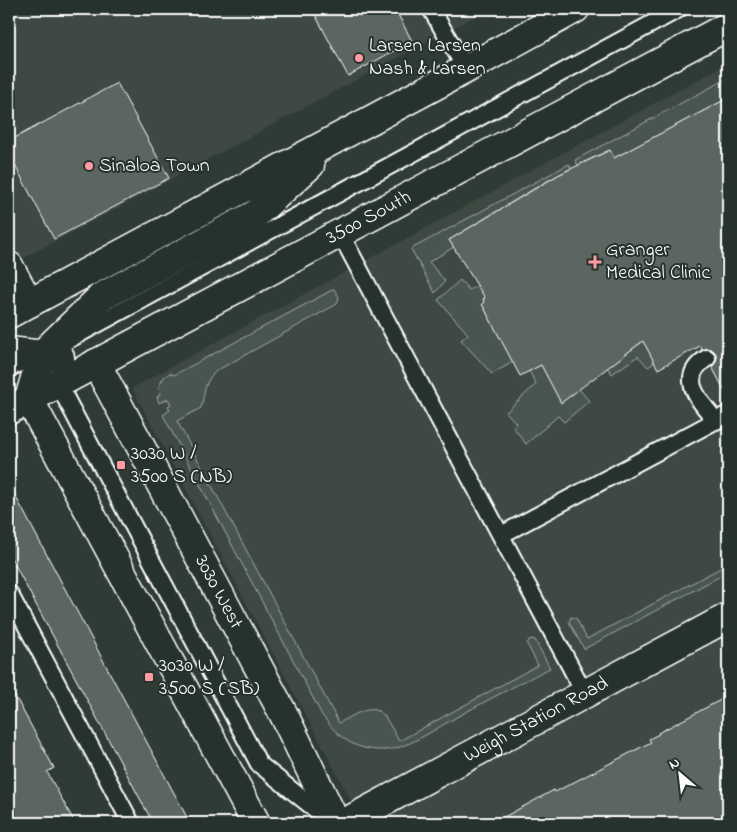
<svg xmlns="http://www.w3.org/2000/svg" width="737" height="832" font-family="'Indie Flower',sans-serif">
<style>
.built{fill:#3c4842}
.green{fill:#4a544f;stroke:#a4aaa7}
.building{fill:#5b6661;stroke:#fff}
.lines{fill:none;stroke-linecap:round;stroke-linejoin:round}
.lane-casing{stroke:#fff;stroke-width:20}
.street-casing{stroke:#fff;stroke-width:31}
.primary-casing{stroke:#fff;stroke-width:31}
.lane{stroke:#26332d;stroke-width:16}
.street{stroke:#26332d;stroke-width:28}
.primary{stroke:#26332d;stroke-width:28}
.poi-dot{fill:#ff9aa2;stroke:#26332d;stroke-width:2}
.labels{text-anchor:middle;dominant-baseline:central;stroke-width:4;stroke-linejoin:round;paint-order:stroke}
.poi-label{font-size:20px;fill:#fff;stroke:#26332d;text-anchor:start}
.street-label{font-size:20px;fill:#fff;stroke:#26332d}
</style>
<rect width="100%" height="100%" fill="#2f3b35"/>
<filter id="ink" filterUnits="userSpaceOnUse"><feTurbulence type="fractalNoise" baseFrequency=".02" numOctaves="2"/><feDisplacementMap in="SourceGraphic" scale="10" xChannelSelector="R" yChannelSelector="G"/><feConvolveMatrix kernelMatrix="1 2 1 2 8 2 1 2 1" color-interpolation-filters="sRGB"/></filter>
<g filter="url(#ink)">
<path class="built" d="M 9,9 L 489,9 L 9,266 Z
M 728,63 L 728,823 L 363,823 L 132,388 Z"/>
<path class="green" d="M 728,78 L 728,98 L 614,158 L 609,150 L 578,165 L 575,160 Z
M 569,164 L 571,168 L 543,183 L 449,240 L 454,247 L 429,262 L 445,281 L 435,293 L 411,249 Z
M 460,280 L 469,290 L 479,285 L 487,297 L 483,299 L 484,302 L 482,304 L 513,362 L 492,374 L 461,340 L 468,334 L 438,300 Z
M 334,289 L 339,297 L 337,304 L 216,371 C 203,383 205,393 201,408 L 177,421 L 339,723 C 351,717 374,700 385,717 C 390,724 394,733 399,741 L 538,665 L 527,644 L 530,639 L 535,640 L 550,668 C 518,684 486,701 455,718 C 435,729 404,751 382,750 C 353,750 338,737 322,715 L 163,415 L 170,410 L 168,406 L 171,404 L 168,399 L 159,403 L 157,397 L 160,394 L 159,386 L 164,377 L 170,373 L 174,375 Z
M 651,336 L 654,361 L 653,364 L 648,367 L 638,356 L 612,374 L 607,367 Z
M 541,365 L 579,389 L 589,401 L 564,422 L 558,416 L 526,444 L 513,427 L 516,423 L 506,412 L 536,384 L 529,371 Z
M 728,564 L 728,572 L 584,649 L 569,622 L 571,617 L 576,618 L 587,639 Z"/>
<path class="building" d="M 312,9 L 395,9 L 412,41 L 348,76 Z
M 117,83 L 169,178 L 54,239 L 9,154 L 9,141 Z
M 728,98 L 728,397 L 712,367 L 716,362 L 717,357 L 715,352 L 711,349 L 702,350 L 700,346 L 658,369 L 643,341 L 561,403 L 541,365 L 520,376 L 482,304 L 484,302 L 483,299 L 485,298 L 449,240 L 558,175 L 610,150 L 614,158 Z
M 9,484 L 190,823 L 153,823 L 9,554 Z
M 9,685 L 54,768 L 47,772 L 75,823 L 9,823 Z
M 728,696 L 728,818 L 719,823 L 493,823 L 554,790 L 555,792 L 651,742 L 649,739 L 659,734 L 658,733 Z"/>
<g class="lines">
<defs>
<path id="lane" d="M 431,9 L 466,69
M 340,233 L 585,694
M 68,340 L 679,9
M 707,358 C 676,378 700,401 716,421
M 9,368 L 35,357
M 55,378 L 259,764 L 330,821
M 501,535 L 728,414
M 9,593 L 131,823"/>
<g id="street">
<path d="M 9,266 L 29,303"/>
<path id="s1" d="M 96,363 L 284,715 L 336,823"/>
<path d="M 29,399 L 256,823"/>
<path id="s2" d="M 344,823 L 728,617"/>
</g>
<g id="primary">
<path d="M 9,314 L 466,69 L 575,9"/>
<path d="M 9,351 L 60,357"/>
<path d="M 29,399 L 42,354 L 101,297 L 256,214 L 310,165"/>
<path id="s3" d="M 9,410 L 728,26"/>
</g>
</defs>
<use href="#lane" class="lane-casing"/>
<use href="#street" class="street-casing"/>
<use href="#primary" class="primary-casing"/>
<use href="#lane" class="lane"/>
<use href="#street" class="street"/>
<use href="#primary" class="primary"/>
</g>
</g>
<g class="poi-dot">
<circle cx="359" cy="58" r="5"/>
<circle cx="89" cy="166" r="5"/>
<path d="M592.5 254.5h5v5h5v5h-5v5h-5v-5h-5v-5h5z"/>
<rect x="116" y="460" width="10" height="10" rx="2.5"/>
<rect x="144" y="672" width="10" height="10" rx="2.5"/>
</g>
<g class="labels">
<g class="poi-label">
<text x="369" y="46">Larsen Larsen<tspan x="369" dy="23">Nash &amp; Larsen</tspan></text>
<text x="99" y="166">Sinaloa Town</text>
<text x="606" y="250">Granger<tspan x="606" dy="23">Medical Clinic</tspan></text>
<text x="131" y="454">3030 W /<tspan x="131" dy="23">3500 S (NB)</tspan></text>
<text x="159" y="666">3030 W /<tspan x="159" dy="23">3500 S (SB)</tspan></text>
</g>
<g class="street-label">
<text stroke="none"><textPath href="#s3" startOffset="408">3500 South</textPath></text>
<text stroke="none"><textPath href="#s1" startOffset="260">3030 West</textPath></text>
<text stroke="none"><textPath href="#s2" startOffset="218">Weigh Station Road</textPath></text>
</g>
</g>
<rect width="737" height="832" fill="none" stroke="#26332d" stroke-width="30"/>
<rect x="15" y="15" width="707" height="802" fill="none" stroke="#fff" stroke-width="2" filter="url(#ink)"/>
<g transform="translate(680 774) rotate(332)" stroke="#26332d" stroke-width="4" paint-order="stroke">
<path d="M0-4L9 19L0 12L-9 19Z" fill="#ffffff"/>
<text y="-8" font-size="14" font-weight="bold" text-anchor="middle" fill="#ffffff">N</text>
</g>
</svg>
